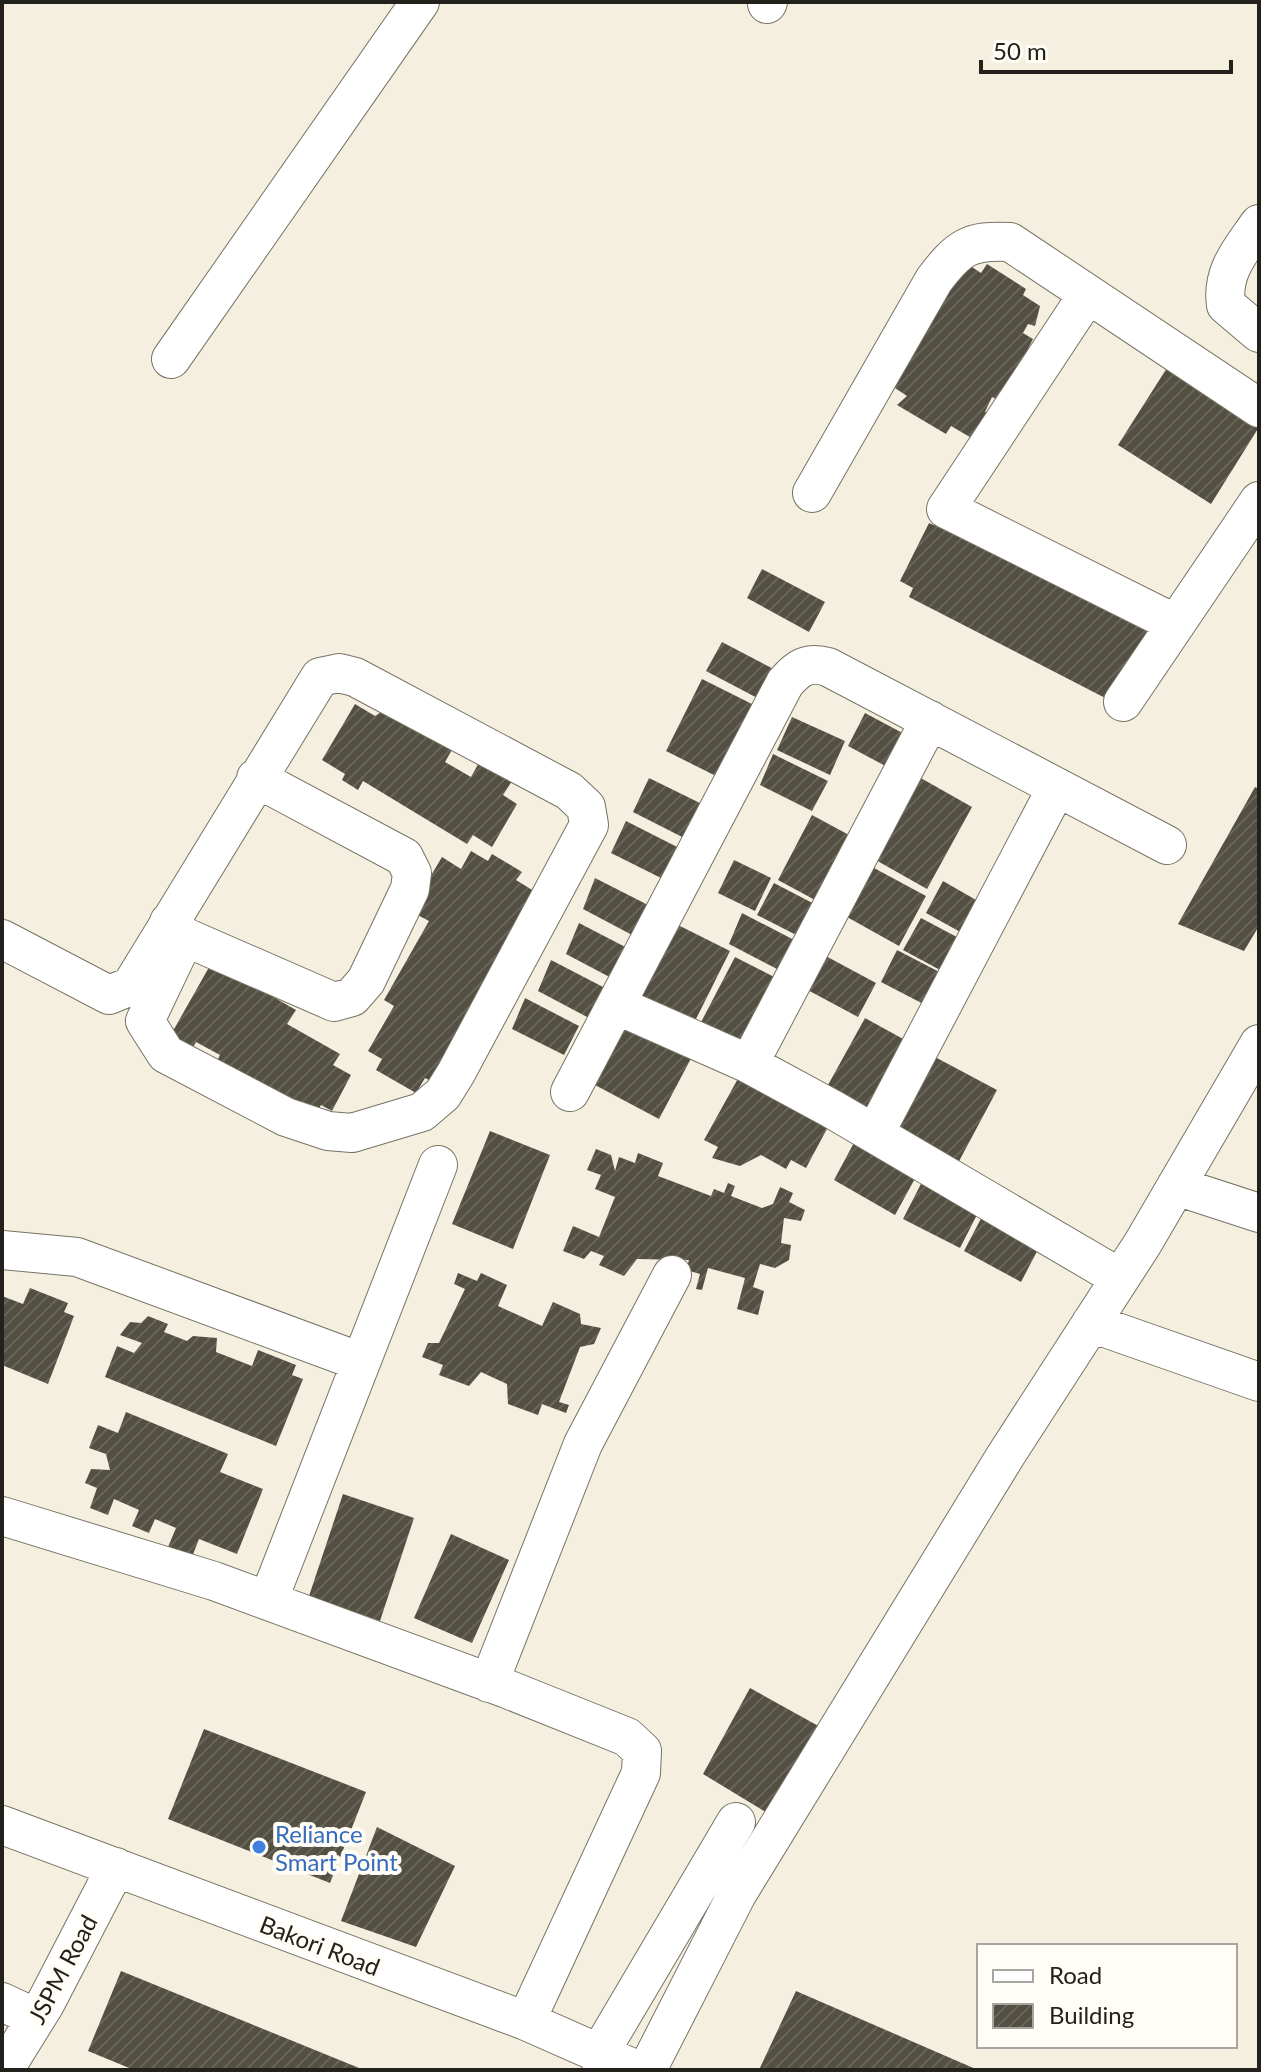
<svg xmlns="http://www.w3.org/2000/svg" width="1261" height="2072" font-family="Lato,sans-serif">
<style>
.building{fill:url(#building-hatch)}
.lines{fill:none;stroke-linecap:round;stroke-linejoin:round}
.minor-casing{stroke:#777365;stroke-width:40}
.minor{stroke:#fff;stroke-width:38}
.shop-dot{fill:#3f7fe0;stroke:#fffdf6;stroke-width:3}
.labels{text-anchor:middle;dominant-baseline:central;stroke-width:8;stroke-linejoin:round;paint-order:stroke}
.shop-label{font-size:24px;fill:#366cbe;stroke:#fffdf6;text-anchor:start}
.street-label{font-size:24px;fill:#23211c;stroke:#fffdf6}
</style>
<defs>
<pattern id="building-hatch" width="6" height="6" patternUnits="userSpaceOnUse" patternTransform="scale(2)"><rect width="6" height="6" fill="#534f42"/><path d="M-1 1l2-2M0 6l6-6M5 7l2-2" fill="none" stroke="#68655a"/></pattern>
</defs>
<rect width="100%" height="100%" fill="#f4efdf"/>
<path class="building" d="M 963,261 L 981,273 L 987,264 L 1026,289 L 1023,295 L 1040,306 L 1035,326 L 1028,324 L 1023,333 L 1033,339 L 1001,402 L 992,397 L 985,412 L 991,414 L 975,440 L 951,426 L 946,434 L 897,405 L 907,396 L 886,382 Z
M 1172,360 L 1259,415 L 1259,427 L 1211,504 L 1118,445 Z
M 929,523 L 1152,621 L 1111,701 L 909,597 L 913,588 L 900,581 Z
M 762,569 L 825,602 L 809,632 L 747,598 Z
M 722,642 L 785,675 L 769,704 L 706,671 Z
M 702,679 L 766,711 L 730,783 L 666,751 Z
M 355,704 L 375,716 L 387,708 L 453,748 L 445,762 L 471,777 L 481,759 L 514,778 L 503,795 L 517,804 L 492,847 L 473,835 L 467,844 L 363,781 L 358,790 L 342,780 L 345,774 L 322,760 Z
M 865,713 L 910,737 L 893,770 L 848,746 Z
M 792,717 L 845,741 L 830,775 L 777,750 Z
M 773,754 L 828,781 L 812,811 L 760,785 Z
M 919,777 L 972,807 L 927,889 L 874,859 Z
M 649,778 L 706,806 L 690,841 L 633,812 Z
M 1255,787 L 1259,789 L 1259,926 L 1244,951 L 1178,924 Z
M 812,815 L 862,842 L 828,907 L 778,880 Z
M 626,821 L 687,852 L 671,883 L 611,853 Z
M 471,851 L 488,861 L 492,854 L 522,872 L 516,880 L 537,893 L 446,1051 L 456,1057 L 439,1085 L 425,1078 L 416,1093 L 376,1070 L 382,1059 L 368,1051 L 394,1006 L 384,1000 L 429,921 L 410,911 L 442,857 L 461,869 Z
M 734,860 L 771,878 L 755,911 L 718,893 Z
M 874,868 L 926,896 L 899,946 L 847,917 Z
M 595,878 L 650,906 L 634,936 L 583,909 Z
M 943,881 L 990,908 L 973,939 L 926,913 Z
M 774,883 L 824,909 L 808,941 L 757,915 Z
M 742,913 L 796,941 L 781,971 L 729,944 Z
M 921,918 L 970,944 L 953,977 L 903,950 Z
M 579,923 L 633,951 L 617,981 L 566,954 Z
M 678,925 L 730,951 L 694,1023 L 642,996 Z
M 897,950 L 949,977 L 933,1009 L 881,982 Z
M 822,954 L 876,983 L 858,1017 L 804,988 Z
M 735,957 L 782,981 L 746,1052 L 698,1028 Z
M 551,960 L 605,988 L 589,1018 L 538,991 Z
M 212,962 L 296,1010 L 287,1024 L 340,1054 L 333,1065 L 351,1075 L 332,1111 L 321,1105 L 312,1121 L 214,1067 L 220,1055 L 196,1042 L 191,1051 L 169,1038 Z
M 525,998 L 579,1026 L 564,1055 L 512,1029 Z
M 631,1015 L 696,1049 L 659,1119 L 595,1085 Z
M 865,1018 L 914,1045 L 877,1112 L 828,1085 Z
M 935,1057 L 997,1090 L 957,1165 L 895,1132 Z
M 740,1075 L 829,1125 L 806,1168 L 791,1160 L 786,1169 L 761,1155 L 740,1166 L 712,1158 L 718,1147 L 704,1140 Z
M 490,1131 L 550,1155 L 513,1249 L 452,1224 Z
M 856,1139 L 918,1173 L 895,1215 L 834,1180 Z
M 596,1149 L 611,1155 L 615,1171 L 619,1157 L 635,1163 L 638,1153 L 663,1163 L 658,1176 L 711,1196 L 714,1189 L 724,1193 L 728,1183 L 735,1186 L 731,1196 L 762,1208 L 773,1204 L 780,1187 L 793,1193 L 789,1202 L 805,1210 L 801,1221 L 784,1218 L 781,1243 L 791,1245 L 789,1260 L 775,1268 L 760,1264 L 753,1287 L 764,1291 L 758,1315 L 737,1309 L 745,1278 L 708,1268 L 702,1290 L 696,1289 L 700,1274 L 686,1270 L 689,1260 L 637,1259 L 624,1276 L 599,1265 L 604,1256 L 591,1251 L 584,1259 L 563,1251 L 573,1226 L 599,1237 L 615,1197 L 595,1189 L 601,1175 L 587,1170 Z
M 925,1176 L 982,1205 L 960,1248 L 903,1219 Z
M 986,1209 L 1043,1240 L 1021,1282 L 964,1251 Z
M 458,1273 L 477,1281 L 481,1273 L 507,1285 L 498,1306 L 542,1326 L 553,1302 L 580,1314 L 581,1324 L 601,1328 L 594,1344 L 580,1347 L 559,1402 L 569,1405 L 566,1413 L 542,1404 L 538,1415 L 508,1404 L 507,1384 L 481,1372 L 469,1386 L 439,1375 L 443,1365 L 422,1357 L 428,1343 L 439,1343 L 465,1289 L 454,1284 Z
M 30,1288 L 68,1303 L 64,1312 L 74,1316 L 48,1384 L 2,1365 L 2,1296 L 23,1304 Z
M 148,1316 L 168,1324 L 164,1332 L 187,1341 L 193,1336 L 217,1338 L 216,1352 L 252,1366 L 258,1350 L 296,1365 L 292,1375 L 303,1379 L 276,1446 L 105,1377 L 117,1346 L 134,1353 L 142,1343 L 120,1335 L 130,1322 L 141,1323 Z
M 126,1412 L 228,1454 L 220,1472 L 263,1489 L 237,1554 L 199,1539 L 192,1557 L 168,1547 L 176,1528 L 155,1519 L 149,1533 L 132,1526 L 139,1510 L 114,1499 L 108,1515 L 90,1508 L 97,1488 L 85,1483 L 91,1469 L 110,1470 L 106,1454 L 89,1448 L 98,1425 L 118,1433 Z
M 343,1494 L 414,1518 L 380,1621 L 309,1596 Z
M 451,1534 L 509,1560 L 472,1643 L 414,1618 Z
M 750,1688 L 822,1728 L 769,1814 L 703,1774 Z
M 204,1729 L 366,1792 L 330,1883 L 168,1819 Z
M 377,1827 L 455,1866 L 416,1947 L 341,1921 Z
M 121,1971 L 364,2070 L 134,2070 L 88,2051 Z
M 796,1991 L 978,2070 L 759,2070 Z"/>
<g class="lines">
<defs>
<path id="minor" d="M 767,4 L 768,2
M 1259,224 C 1241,250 1221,272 1226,305 L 1259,333
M 1088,294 L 946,509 L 1176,624
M 171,359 L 420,2
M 812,493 L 934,280 C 959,247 969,240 1010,242 L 1259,408
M 1123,702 L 1259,501
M 169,922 L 185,937 L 334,1002 L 352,997 L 366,981 L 410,889 L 412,873 L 404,857 L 256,778
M 2,939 L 109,995 L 131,986 L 320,677 L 339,673 L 355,677 L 569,791 L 586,807 L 589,825 L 456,1073 L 443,1094 L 422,1112 L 352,1133 L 328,1131 L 286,1117 L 166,1054 L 145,1021 L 185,937
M 616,1005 L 749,1064 L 832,1109 L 1120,1278
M 749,1064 L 930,720
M 570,1092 L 785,683 C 798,668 807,661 828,667 L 1167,845
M 875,1133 L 1057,787
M 1176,1186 L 1259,1213
M 2,1250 L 77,1257 L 361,1362
M 1091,1323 L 1259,1382
M 2,1516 L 214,1581 L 507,1689 L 627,1737 L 642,1751 L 641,1773 L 526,2021
M 268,1601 L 438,1165
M 489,1683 L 583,1444 L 672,1275
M 2,1825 L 526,2021 L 637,2070
M 2,2002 L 36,2018
M 4,2070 L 45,2004 L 116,1867
M 603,2070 L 599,2054 L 736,1822
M 647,2070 L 737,1894 L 1006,1455 L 1143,1243 L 1259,1044"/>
</defs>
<use href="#minor" class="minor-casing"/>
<use href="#minor" class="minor"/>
</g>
<circle class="shop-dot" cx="259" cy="1847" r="8"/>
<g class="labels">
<g class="shop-label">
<text x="275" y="1833">Reliance<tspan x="275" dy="28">Smart Point</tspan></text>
</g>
<g class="street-label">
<text transform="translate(320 1945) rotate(21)">Bakori Road</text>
<text transform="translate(62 1969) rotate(-62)">JSPM Road</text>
</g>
</g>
<rect width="1261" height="2072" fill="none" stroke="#23211c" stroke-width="8"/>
<rect x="977" y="1944" width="260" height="104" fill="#fffdf6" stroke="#a7a59f" stroke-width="2"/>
<rect x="993" y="1970" width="40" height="12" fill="#ffffff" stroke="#a7a59f" stroke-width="2"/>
<text x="1049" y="1984" font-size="24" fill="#23211c">Road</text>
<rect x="993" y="2004" width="40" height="24" fill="url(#building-hatch)" stroke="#a7a59f" stroke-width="2"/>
<text x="1049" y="2024" font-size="24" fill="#23211c">Building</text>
<path d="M981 60v12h250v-12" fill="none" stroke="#23211c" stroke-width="4"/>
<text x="993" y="60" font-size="24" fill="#23211c" stroke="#fffdf6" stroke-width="6" paint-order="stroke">50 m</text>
</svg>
